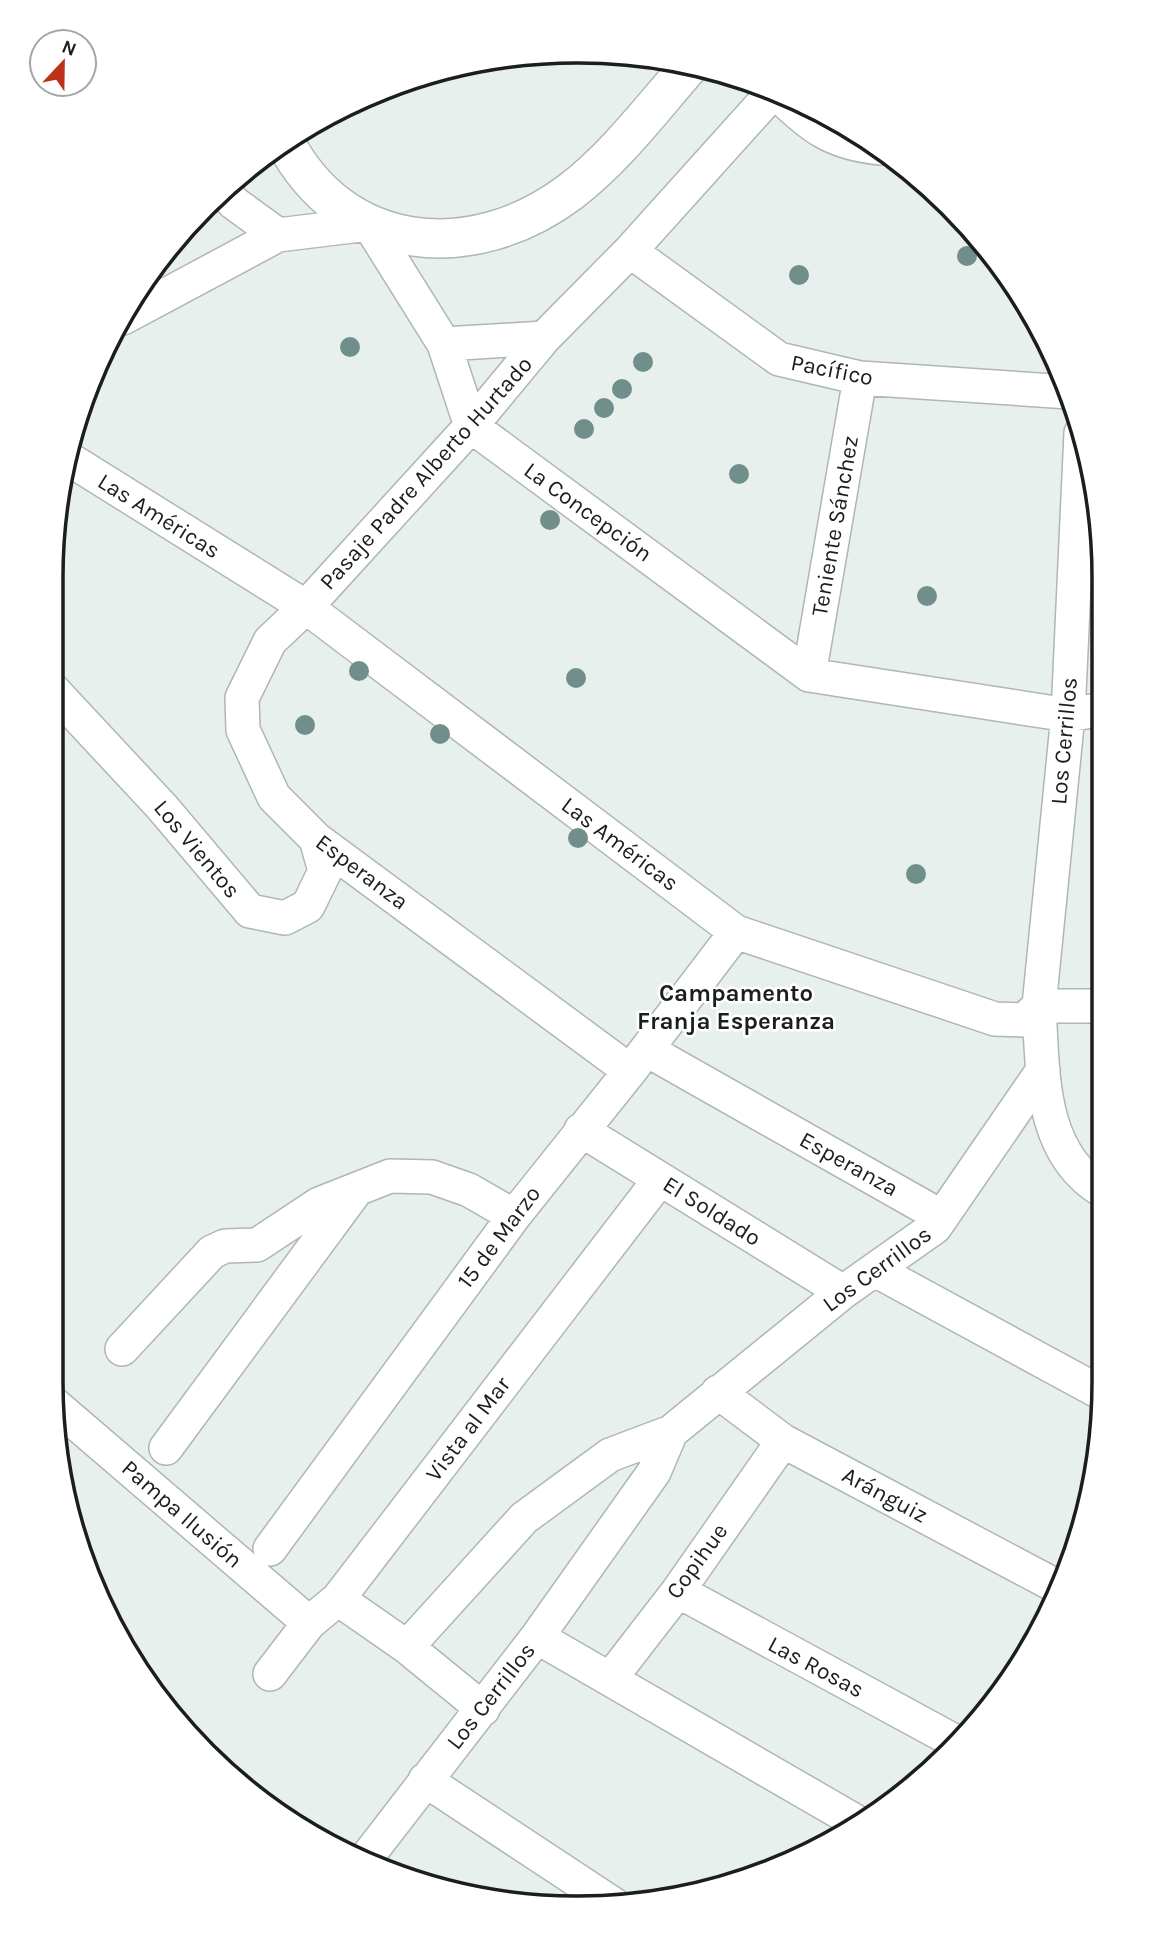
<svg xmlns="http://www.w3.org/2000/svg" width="1155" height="1959" font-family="Karla,sans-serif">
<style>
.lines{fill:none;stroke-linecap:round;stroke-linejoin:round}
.minor-casing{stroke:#afb6b4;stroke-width:36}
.major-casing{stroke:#afb6b4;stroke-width:41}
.minor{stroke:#fff;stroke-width:33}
.major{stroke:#fff;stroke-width:38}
.tree{fill:#718f8a}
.labels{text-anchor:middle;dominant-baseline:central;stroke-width:5;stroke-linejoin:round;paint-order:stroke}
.street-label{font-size:23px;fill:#1b1e1d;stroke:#fff}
.neighbourhood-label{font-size:24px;font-weight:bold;fill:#1b1e1d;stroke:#fff}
.rim{fill:none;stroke:#1b1e1d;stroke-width:3.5}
</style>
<rect width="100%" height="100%" fill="#e8f0ee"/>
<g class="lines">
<defs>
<path id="minor" d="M 774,91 C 811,125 828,143 881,148
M 223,191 L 234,203 L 278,235 L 369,224 L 444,344 L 471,426 L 809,675 L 1068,715 L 1103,709
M 630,251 L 779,359 L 860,378 L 1069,392
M 123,318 L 278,235
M 444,344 L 544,338
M 1081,433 L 1068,715 L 1039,1006 L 1103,1006
M 69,459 L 306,607 L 736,932 L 995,1019 L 1024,1020 L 1039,1006 C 1043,1072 1039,1153 1103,1191
M 809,675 L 860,378
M 52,689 L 162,807 L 250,911 L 285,918 L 308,906 L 325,871 L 316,839
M 647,1050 L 942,1217
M 630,1071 L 316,839 L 274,797 L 243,730 L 242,698 L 270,641 L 306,607 L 471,426 L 544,338 L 630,251 L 775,90
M 581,1130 L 843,1292
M 875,1270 L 1103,1394
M 122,1349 L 212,1252 L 225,1246 L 257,1245 L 319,1204 L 390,1176 L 432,1177 L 469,1190 L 514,1216
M 718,1392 L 783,1441 L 1058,1587
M 55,1405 L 309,1623
M 166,1448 L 357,1189
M 270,1549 L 514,1216 L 630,1071 L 736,932
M 678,1591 L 956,1742
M 338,1599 L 407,1647 L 483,1709
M 537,1637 L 855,1821
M 407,1647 L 524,1518 L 610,1455 L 671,1432 L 843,1292 L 935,1227 L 1043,1070
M 270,1674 L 309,1623 L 338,1599 L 660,1179
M 610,1679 L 678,1591 L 783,1441
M 425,1780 L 616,1906
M 367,1857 L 537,1637 L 654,1472 L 671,1432"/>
<path id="major" d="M 284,140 C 343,255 473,265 570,192 C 616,157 653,107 691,64"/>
</defs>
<use href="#minor" class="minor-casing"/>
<use href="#major" class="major-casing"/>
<use href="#minor" class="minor"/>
<use href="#major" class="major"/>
</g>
<g class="tree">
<circle cx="967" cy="256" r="10"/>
<circle cx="799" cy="275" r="10"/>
<circle cx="350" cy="347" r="10"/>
<circle cx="643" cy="362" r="10"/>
<circle cx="622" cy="389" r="10"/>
<circle cx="604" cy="408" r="10"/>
<circle cx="584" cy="429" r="10"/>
<circle cx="739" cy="474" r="10"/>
<circle cx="550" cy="520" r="10"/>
<circle cx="927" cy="596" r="10"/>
<circle cx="359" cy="671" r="10"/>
<circle cx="576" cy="678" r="10"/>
<circle cx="305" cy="725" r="10"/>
<circle cx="440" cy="734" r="10"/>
<circle cx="578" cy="838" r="10"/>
<circle cx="916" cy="874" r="10"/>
</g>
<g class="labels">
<g class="street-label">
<text transform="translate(832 370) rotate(11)">Pacífico</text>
<text transform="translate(426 473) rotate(-48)">Pasaje Padre Alberto Hurtado</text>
<text transform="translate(588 512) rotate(36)">La Concepción</text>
<text transform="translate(159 516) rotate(32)">Las Américas</text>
<text transform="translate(835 526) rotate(-80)">Teniente Sánchez</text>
<text transform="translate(1064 741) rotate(-85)">Los Cerrillos</text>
<text transform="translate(620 844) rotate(37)">Las Américas</text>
<text transform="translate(197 849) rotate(50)">Los Vientos</text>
<text transform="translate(362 872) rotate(37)">Esperanza</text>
<text transform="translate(849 1164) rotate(29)">Esperanza</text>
<text transform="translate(712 1211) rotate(32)">El Soldado</text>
<text transform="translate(499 1237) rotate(-53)">15 de Marzo</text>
<text transform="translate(877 1269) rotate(-36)">Los Cerrillos</text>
<text transform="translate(468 1429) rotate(-53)">Vista al Mar</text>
<text transform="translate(885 1495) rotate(28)">Aránguiz</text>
<text transform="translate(182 1514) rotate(41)">Pampa Ilusión</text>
<text transform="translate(697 1561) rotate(-54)">Copihue</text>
<text transform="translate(816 1667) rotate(28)">Las Rosas</text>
<text transform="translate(491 1696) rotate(-52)">Los Cerrillos</text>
</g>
<g class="neighbourhood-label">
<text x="736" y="993">Campamento<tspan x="736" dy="28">Franja Esperanza</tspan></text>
</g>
</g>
<path d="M0 0H1155V1959H0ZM577 63H578A514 514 0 0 1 1092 577V1382A514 514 0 0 1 578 1896H577A514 514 0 0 1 63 1382V577A514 514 0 0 1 577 63Z" fill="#fff" fill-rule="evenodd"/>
<path class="rim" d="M577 63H578A514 514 0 0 1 1092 577V1382A514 514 0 0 1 578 1896H577A514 514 0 0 1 63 1382V577A514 514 0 0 1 577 63Z"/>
<g transform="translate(63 63) rotate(22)"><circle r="33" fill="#ffffff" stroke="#a4a5a5" stroke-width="2"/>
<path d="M0-5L12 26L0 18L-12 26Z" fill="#bd3118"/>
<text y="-10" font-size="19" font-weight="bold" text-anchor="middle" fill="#1b1e1d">N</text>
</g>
</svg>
